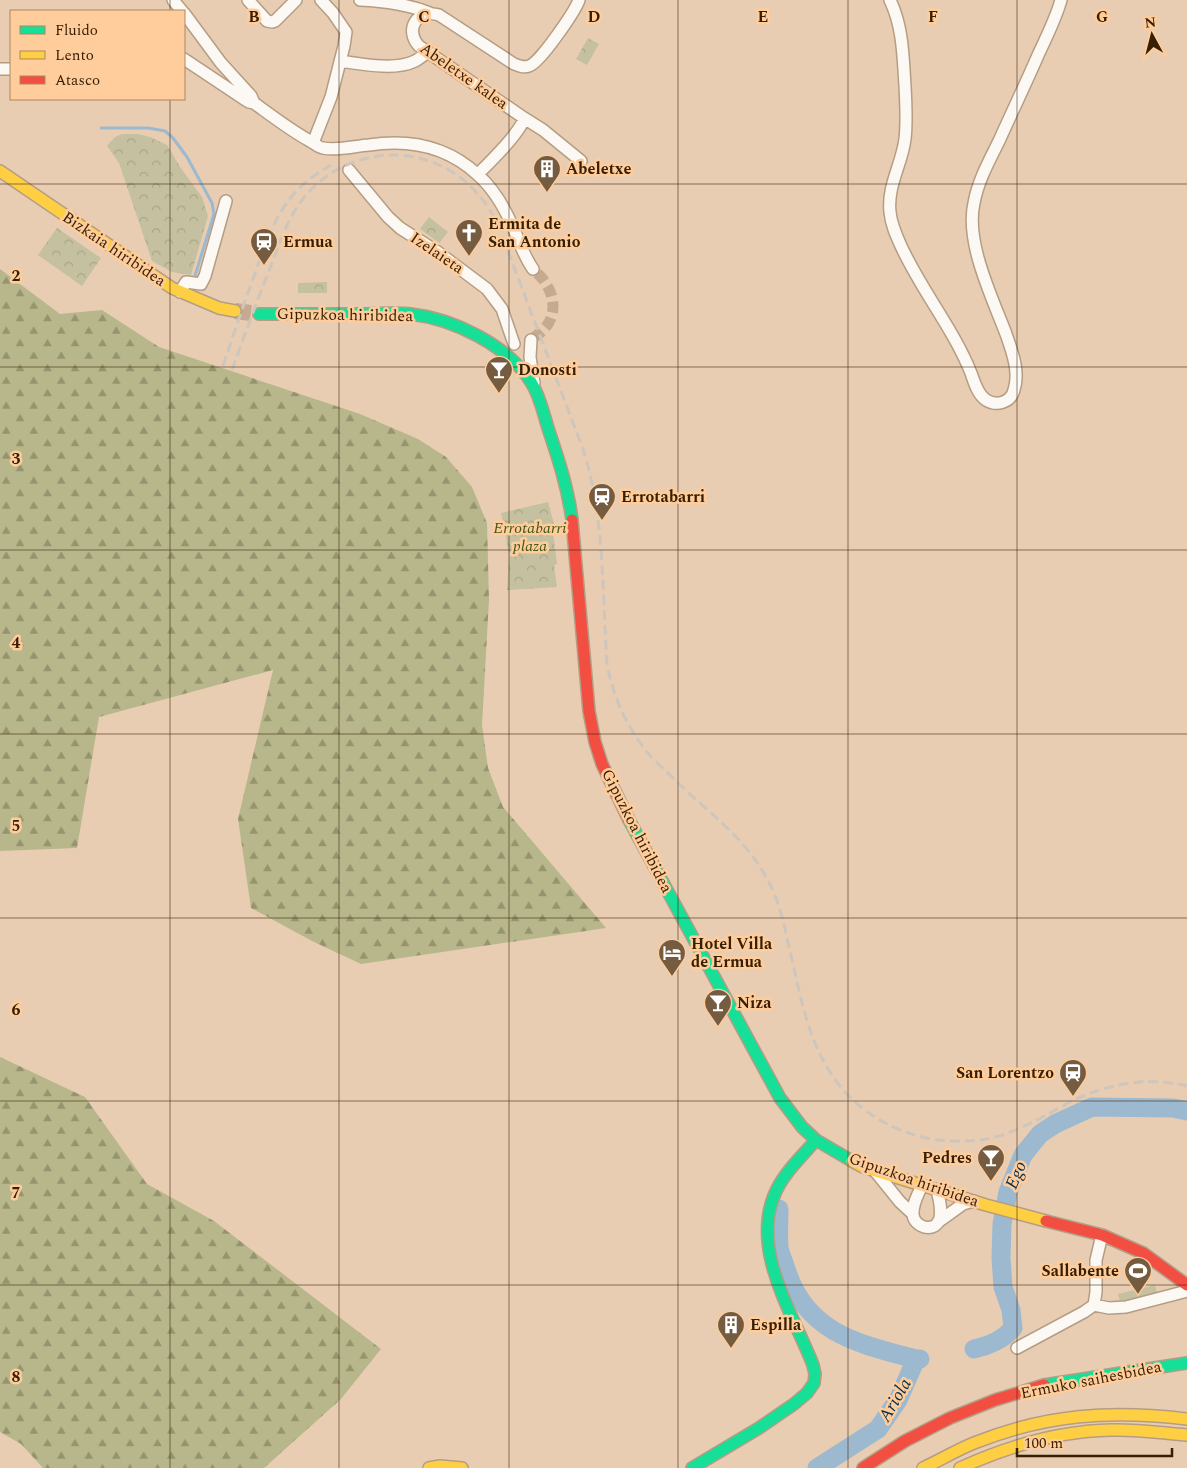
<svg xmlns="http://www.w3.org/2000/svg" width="1187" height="1468" font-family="Spectral,serif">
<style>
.forest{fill:url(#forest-firs)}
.park{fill:url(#park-crowns)}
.pitch{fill:#c4c0a0}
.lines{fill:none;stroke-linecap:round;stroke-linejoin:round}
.stream{stroke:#9db9cf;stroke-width:3}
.river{stroke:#9db9cf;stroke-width:19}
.street-tunnel{stroke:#c5aa8f;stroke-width:11;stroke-dasharray:11 5.5;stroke-linecap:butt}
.secondary-tunnel{stroke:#c5aa8f;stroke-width:16;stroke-dasharray:16 8;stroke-linecap:butt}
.street-casing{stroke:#b49d84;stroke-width:14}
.fast-casing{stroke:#b49d84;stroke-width:14}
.slow-casing{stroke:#b49d84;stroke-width:14}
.jam-casing{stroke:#b49d84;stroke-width:14}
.street{stroke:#fcf8f3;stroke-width:11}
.fast{stroke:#16e098;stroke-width:11}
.slow{stroke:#ffcf43;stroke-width:11}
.jam{stroke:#f24e42;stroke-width:11}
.rail{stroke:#cec6bd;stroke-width:3;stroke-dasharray:10 5;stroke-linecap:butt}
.grid{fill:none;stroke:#371f04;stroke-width:1;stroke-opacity:0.55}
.labels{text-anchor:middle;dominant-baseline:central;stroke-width:5;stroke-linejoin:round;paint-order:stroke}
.street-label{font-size:16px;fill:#371f04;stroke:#ffcc9b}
.poi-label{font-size:16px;font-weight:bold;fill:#371f04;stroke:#ffcc9b;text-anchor:start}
.park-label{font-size:16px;font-style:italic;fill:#435818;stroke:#ffcc9b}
.water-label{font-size:18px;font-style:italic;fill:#062e4c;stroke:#ffcc9b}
.grid-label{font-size:16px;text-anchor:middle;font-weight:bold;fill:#371f04;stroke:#ffcc9b;stroke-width:5;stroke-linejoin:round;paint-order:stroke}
</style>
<defs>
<pattern id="forest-firs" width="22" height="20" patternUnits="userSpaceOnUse" patternTransform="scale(1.25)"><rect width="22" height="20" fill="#b7b78b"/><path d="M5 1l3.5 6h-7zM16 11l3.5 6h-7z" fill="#96946f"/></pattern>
<pattern id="park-crowns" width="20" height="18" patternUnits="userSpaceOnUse" patternTransform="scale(1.25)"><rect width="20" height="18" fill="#c4c0a0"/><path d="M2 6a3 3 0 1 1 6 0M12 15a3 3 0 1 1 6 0" fill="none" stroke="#a9a588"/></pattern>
</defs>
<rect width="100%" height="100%" fill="#e8cdb2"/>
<path class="forest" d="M 0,269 L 60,314 L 102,310 L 159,347 L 360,414 L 418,439 L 446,457 L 472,487 L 487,523 L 489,600 L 482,725 L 488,768 L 503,807 L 606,928 L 361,964 L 312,941 L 251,908 L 238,819 L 273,670 L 99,717 L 77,848 L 0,851 Z
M 0,1057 L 85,1097 L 147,1184 L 214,1221 L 381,1349 L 341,1399 L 264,1468 L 43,1468 L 21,1444 L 0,1432 Z"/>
<path class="park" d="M 588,38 L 599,44 L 587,65 L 576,59 Z
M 122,134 L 137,134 L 150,137 L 167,145 L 180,167 L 202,197 L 208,216 L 191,275 L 172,272 L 152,261 L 119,163 L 107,146 L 115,137 Z
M 429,217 L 448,232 L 439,243 L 420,229 Z
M 57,228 L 101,258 L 82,286 L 38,255 Z
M 327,282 L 327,293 L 298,293 L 298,283 Z
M 548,502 L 554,524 L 552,525 L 557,564 L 554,565 L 557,587 L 507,590 L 509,556 L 505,531 L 501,513 Z"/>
<path class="pitch" d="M 1155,1285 L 1158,1296 L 1121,1305 L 1118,1294 Z"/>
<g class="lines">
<path class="stream" d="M 101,128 L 148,128 L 165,131 L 173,138 L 187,157 L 212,203 L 214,214 L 194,279"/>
<path class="river" d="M 779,1209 C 779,1221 778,1235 779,1247 C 780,1254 784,1262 786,1269 C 806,1333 858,1344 916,1359 L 920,1359
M 974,1349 C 988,1346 1004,1339 1013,1328 L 1011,1310 L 1003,1287 L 1001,1258 L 1002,1224 L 1008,1192 L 1023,1155 L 1040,1134 L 1055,1124 L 1092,1107 L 1173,1108 L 1187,1111
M 817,1468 L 878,1429 L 898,1400 L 916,1359"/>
<path class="street-tunnel" d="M 533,338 C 537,335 542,332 545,328 C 556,316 555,297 546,284 C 543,278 538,274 533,269"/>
<path class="secondary-tunnel" d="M 235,311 L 259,314"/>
<defs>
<path id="street" d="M 173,0 L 182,11
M 248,0 L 267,21 L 272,22 L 275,21 L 296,0
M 360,0 C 385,1 407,4 430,13
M 890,0 C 903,27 903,56 905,86 C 906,104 907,122 905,139 C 902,164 887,186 890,212 C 891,224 896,235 901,246 C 921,290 953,328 971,373 C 974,382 978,395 986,400 C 997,407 1011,402 1014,390 C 1020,372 1012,351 1006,334 C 992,297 965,242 974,203 C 978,181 989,161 999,141 C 1012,112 1026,83 1039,53 C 1047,36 1056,18 1061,0
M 184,13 L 221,63 L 251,96 L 254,103
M 184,59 L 244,99 L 249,102 L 254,103 C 272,116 290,130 310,141 C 314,143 319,148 323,148 C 337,151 355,146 369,145 C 409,139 447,146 478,175 C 493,188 504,207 512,225 C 519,240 523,255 533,269
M 340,61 C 361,64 395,71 415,61 C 419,59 423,55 428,52
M 0,69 L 11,69
M 524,118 L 543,130 L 581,161
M 313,143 L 331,97 L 344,46 L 346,32 L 333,13 L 321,0
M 349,170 L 388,217 L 400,228 L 439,253 L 487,289 L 502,309 L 514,344
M 478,174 C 489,163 521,132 524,118 L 419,46 C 404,30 417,8 439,15 L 514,64 C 519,66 524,68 529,66 C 540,63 575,11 579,0
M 180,292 L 186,282 L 201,284 L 205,276 L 226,201
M 531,340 L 530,357 L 534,383
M 875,1171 L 900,1202 L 913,1214
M 922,1185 C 918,1195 912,1204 913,1215 C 915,1227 932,1233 939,1221 C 943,1211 939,1199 937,1190
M 938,1222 L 963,1204 L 974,1201
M 1094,1305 L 1096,1292 L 1096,1260 L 1102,1235
M 1017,1348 L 1084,1312 L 1094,1305 L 1109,1308 L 1126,1307 L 1187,1291"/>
<path id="fast" d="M 259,314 C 293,314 328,314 362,314 C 378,314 395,312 411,314 C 454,319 507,345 531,382 C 540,396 543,412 548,428 C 558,458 568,488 572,520
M 629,820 L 780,1098 L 802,1127 L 816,1140 L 852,1161
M 1044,1385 L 1187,1363
M 692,1468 L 759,1428 L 794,1404 L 807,1393 L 814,1383 L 815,1374 L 813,1365 C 793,1313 749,1249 776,1191 C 785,1172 802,1156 816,1140"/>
<path id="slow" d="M 0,171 L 172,288 L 219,308 L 235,311
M 852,1161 L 863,1167 L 986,1205 L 1046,1221
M 429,1468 L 440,1466 L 462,1468
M 923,1468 C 940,1460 957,1450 974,1443 C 1047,1414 1110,1410 1187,1419
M 960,1468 C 1008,1446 1058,1431 1111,1430 C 1136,1429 1162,1433 1187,1435"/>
<path id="jam" d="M 572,520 L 589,711 L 595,742 L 602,764 L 629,820
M 1046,1221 L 1102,1235 L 1143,1253 L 1187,1285
M 863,1468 L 905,1441 L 950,1418 L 995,1400 L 1044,1385"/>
</defs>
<use href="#street" class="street-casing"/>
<use href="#fast" class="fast-casing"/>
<use href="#slow" class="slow-casing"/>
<use href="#jam" class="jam-casing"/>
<use href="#street" class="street"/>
<use href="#fast" class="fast"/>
<use href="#slow" class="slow"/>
<use href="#jam" class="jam"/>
<path class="rail" d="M 223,366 C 234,333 245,300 257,268 C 266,242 275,217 292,196 C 303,183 317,173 331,165
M 232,370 C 245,334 258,298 272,263 C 281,239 289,215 306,195 C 333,163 379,148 419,158 C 455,167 482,191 498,225 L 583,449 C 605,518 602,592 607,664 C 614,700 628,730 652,758 C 665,770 678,783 691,795 C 719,820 748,844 766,877 C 777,896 783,918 787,938 C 802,1000 809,1065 861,1107 C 883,1125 910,1136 938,1140 C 960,1142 981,1142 1002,1135 C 1026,1127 1047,1115 1068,1103 C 1106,1084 1146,1076 1187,1086"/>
</g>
<path class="grid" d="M 170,0 L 170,11M 339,0 L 339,1468M 509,0 L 509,1468M 678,0 L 678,1468M 848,0 L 848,1468M 1017,0 L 1017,1468M 170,99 L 170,1468M 0,184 L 1187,184M 0,367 L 1187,367M 0,550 L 1187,550M 0,734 L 1187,734M 0,918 L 1187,918M 0,1101 L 1187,1101M 0,1285 L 1187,1285"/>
<defs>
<symbol id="building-pin" viewBox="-11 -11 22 30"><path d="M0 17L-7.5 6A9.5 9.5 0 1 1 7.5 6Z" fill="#755c41" stroke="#ffcc9b"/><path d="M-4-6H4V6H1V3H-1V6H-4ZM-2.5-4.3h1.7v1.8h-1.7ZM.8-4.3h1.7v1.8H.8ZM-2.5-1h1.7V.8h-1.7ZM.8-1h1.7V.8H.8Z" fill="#fff"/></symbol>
<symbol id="church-pin" viewBox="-11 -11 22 30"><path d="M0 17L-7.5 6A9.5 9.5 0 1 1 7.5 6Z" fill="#755c41" stroke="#ffcc9b"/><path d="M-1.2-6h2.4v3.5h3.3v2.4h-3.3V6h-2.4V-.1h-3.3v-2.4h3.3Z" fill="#fff"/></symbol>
<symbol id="station-pin" viewBox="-11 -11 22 30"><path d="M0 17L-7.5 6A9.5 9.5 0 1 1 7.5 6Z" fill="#755c41" stroke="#ffcc9b"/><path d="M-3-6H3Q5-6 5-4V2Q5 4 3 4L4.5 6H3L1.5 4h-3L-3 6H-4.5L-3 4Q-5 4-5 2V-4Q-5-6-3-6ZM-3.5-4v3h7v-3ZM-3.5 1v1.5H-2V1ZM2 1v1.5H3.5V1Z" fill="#fff"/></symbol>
<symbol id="bar-pin" viewBox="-11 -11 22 30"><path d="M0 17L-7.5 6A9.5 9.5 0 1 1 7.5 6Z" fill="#755c41" stroke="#ffcc9b"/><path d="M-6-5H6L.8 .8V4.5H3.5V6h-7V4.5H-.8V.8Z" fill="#fff"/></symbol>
<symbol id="hotel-pin" viewBox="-11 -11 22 30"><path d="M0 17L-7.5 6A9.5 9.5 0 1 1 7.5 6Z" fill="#755c41" stroke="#ffcc9b"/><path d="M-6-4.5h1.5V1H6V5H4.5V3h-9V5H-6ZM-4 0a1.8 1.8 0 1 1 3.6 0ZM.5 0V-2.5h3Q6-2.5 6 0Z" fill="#fff"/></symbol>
<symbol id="stadium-pin" viewBox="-11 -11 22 30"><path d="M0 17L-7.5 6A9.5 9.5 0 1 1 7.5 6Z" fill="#755c41" stroke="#ffcc9b"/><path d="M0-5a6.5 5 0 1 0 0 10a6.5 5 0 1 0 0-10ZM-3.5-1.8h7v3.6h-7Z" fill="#fff"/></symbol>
</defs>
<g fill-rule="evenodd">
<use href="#building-pin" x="531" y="153" width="32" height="43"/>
<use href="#church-pin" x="453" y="217" width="32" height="43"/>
<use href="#station-pin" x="248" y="226" width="32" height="43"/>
<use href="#bar-pin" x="483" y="354" width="32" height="43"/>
<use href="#station-pin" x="586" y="481" width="32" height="43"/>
<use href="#hotel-pin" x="656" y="937" width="32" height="43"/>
<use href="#bar-pin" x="702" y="987" width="32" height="43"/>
<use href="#station-pin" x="1057" y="1057" width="32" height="43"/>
<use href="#bar-pin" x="975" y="1142" width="32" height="43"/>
<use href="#stadium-pin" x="1122" y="1255" width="32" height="43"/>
<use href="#building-pin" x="715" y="1309" width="32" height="43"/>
</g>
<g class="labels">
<g class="street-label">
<text transform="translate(464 76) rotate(35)">Abeletxe kalea</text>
<text transform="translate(114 249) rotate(34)">Bizkaia hiribidea</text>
<text transform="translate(437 253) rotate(34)">Izelaieta</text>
<text transform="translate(345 315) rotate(1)">Gipuzkoa hiribidea</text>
<text transform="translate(637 831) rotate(63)">Gipuzkoa hiribidea</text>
<text transform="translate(914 1180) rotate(19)">Gipuzkoa hiribidea</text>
<text transform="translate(1091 1380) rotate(-11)">Ermuko saihesbidea</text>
</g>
<g class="poi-label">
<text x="566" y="169">Abeletxe</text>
<text x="488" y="224">Ermita de<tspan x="488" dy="18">San Antonio</tspan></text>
<text x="283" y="242">Ermua</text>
<text x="518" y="370">Donosti</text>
<text x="621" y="497">Errotabarri</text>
<text x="691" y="944">Hotel Villa<tspan x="691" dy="18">de Ermua</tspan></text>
<text x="737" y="1003">Niza</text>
<text x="1054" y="1073" text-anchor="end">San Lorentzo</text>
<text x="972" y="1158" text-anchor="end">Pedres</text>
<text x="1119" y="1271" text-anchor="end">Sallabente</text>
<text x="750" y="1325">Espilla</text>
</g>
<g class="park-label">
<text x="530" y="528">Errotabarri<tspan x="530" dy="18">plaza</tspan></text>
</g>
<g class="water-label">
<text transform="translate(1016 1175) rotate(-68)">Ego</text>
<text transform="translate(895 1400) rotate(-60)">Ariola</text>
</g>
</g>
<g class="grid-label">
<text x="254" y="22">B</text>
<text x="424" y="22">C</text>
<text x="594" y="22">D</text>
<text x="763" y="22">E</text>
<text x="933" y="22">F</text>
<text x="1102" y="22">G</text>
<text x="16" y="281">2</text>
<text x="16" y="464">3</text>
<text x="16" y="648">4</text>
<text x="16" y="831">5</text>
<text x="16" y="1015">6</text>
<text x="16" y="1198">7</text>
<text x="16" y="1382">8</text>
</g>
<rect x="10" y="10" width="175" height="90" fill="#ffcc9b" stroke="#af875f"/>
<rect x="20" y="26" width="25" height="8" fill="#16e098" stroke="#af875f"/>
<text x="55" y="35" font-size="15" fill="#371f04">Fluido</text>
<rect x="20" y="51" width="25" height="8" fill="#ffcf43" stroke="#af875f"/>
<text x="55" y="60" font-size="15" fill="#371f04">Lento</text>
<rect x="20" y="76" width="25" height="8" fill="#f24e42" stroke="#af875f"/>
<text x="55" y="85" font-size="15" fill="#371f04">Atasco</text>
<g transform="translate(1152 35) rotate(353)" stroke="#ffcc9b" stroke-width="4" paint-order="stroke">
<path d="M0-4L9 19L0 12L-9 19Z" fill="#371f04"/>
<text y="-8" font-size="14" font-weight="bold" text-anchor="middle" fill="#371f04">N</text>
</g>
<path d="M1017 1448v8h155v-8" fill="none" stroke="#371f04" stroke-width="2.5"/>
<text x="1024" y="1448" font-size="15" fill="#371f04" stroke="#ffcc9b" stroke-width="4" paint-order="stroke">100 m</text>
</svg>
